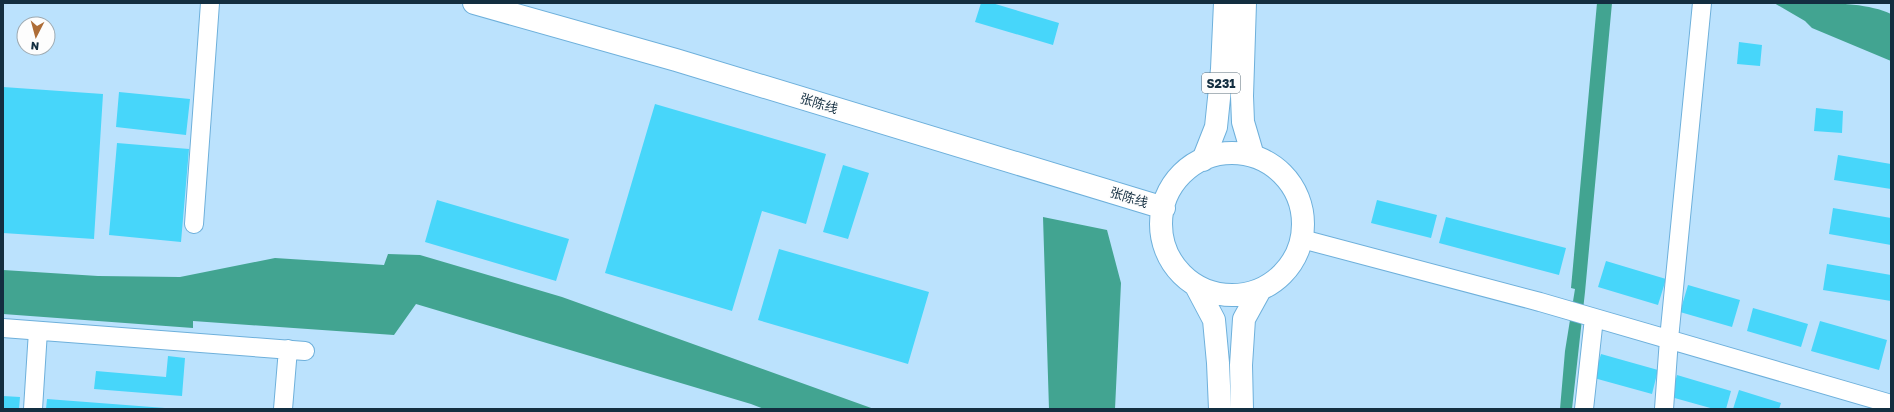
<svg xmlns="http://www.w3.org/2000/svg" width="1894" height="412" font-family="'Golos Text','Noto Sans SC',sans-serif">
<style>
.water{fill:#42a491}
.building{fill:#47d6fa}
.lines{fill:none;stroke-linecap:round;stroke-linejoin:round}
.minor-casing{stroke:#6eb0db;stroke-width:20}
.major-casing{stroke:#6eb0db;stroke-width:24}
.minor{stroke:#fff;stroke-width:18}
.major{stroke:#fff;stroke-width:22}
.labels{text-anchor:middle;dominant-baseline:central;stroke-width:3.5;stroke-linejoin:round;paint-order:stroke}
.shield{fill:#fdfdfd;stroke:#596c79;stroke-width:1}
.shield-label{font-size:12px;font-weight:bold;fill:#132e40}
.street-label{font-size:13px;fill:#132e40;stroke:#fdfdfd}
</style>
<rect width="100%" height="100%" fill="#bbe2fd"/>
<path class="water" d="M 1597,3 L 1612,3 L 1585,292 L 1572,409 L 1560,409 L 1565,351 L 1575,289 L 1571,288 Z
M 1774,3 C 1807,3 1863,0 1891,14 L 1891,61 L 1812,28 L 1805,21 Z
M 1043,217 L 1107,230 L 1121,283 L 1115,409 L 1049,409 Z
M 388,254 L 420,255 L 562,297 L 874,409 L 764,409 L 751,404 L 416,304 L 394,335 L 193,321 L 193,328 L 3,314 L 3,270 L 98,276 L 180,277 L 275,258 L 384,265 Z"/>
<path class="building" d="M 981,3 L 992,3 L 1059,23 L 1053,45 L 975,22 Z
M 1739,42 L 1762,45 L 1760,66 L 1737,64 Z
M 3,87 L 103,94 L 94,239 L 3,233 Z
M 119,92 L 190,99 L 186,135 L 116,127 Z
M 655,104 L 826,154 L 806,224 L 762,211 L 732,311 L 605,273 Z
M 1816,108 L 1843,111 L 1842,133 L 1814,131 Z
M 117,143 L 189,149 L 181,242 L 109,235 Z
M 1838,155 L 1891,164 L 1891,189 L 1834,180 Z
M 843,165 L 869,173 L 848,239 L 823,232 Z
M 437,200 L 569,239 L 556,281 L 425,242 Z
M 1377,200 L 1437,215 L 1431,238 L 1371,223 Z
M 1833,208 L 1891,218 L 1891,245 L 1829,234 Z
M 1446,217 L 1566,248 L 1559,275 L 1439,243 Z
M 779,249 L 929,292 L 908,364 L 758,320 Z
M 1606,261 L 1666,279 L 1658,305 L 1598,287 Z
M 1827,264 L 1891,275 L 1891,301 L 1823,290 Z
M 1688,285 L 1740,300 L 1732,327 L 1680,312 Z
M 1753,308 L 1808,324 L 1801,347 L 1747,331 Z
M 1820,321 L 1887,340 L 1879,370 L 1811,351 Z
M 1601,354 L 1658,370 L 1652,394 L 1594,378 Z
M 168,356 L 185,358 L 182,396 L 94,389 L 96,371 L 166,377 Z
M 1677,375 L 1731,391 L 1726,409 L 1714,409 L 1671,397 Z
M 1739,390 L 1781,403 L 1779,409 L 1733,409 Z
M 3,396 L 20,397 L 19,409 L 3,409 Z
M 47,399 L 165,408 L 165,409 L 46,409 Z"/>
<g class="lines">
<defs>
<path id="minor" d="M 194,224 L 210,3
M 1302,239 L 1540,302 L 1891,404
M 3,328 L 305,351
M 33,409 L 38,331
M 283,409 L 288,349
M 1584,409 L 1594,318
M 1664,409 L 1669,339 L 1702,3"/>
<path id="major" d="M 474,3 L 676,60 L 1164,208
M 1245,3 L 1242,96 L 1243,122 L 1253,156
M1161 224a71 71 0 1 1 142 0a71 71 0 1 1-142 0Z
M 1203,160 L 1216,127 L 1222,69 L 1225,3
M 1196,286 L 1214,320 L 1218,363 L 1220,409
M 1242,409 L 1241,365 L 1244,319 L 1260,290"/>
</defs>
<use href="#minor" class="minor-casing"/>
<use href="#major" class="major-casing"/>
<use href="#minor" class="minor"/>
<use href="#major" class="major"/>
</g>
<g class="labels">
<rect class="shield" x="1202" y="73" width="38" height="20" rx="3"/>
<g class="shield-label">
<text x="1221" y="83">S231</text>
</g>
<g class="street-label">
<text transform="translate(819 103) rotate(17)">张陈线</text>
<text transform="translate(1129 197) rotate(17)">张陈线</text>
</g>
</g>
<rect width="1894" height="412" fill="none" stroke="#132e40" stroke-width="8"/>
<g transform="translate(36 36) rotate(186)"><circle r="19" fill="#fdfdfd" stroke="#9faab1"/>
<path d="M0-3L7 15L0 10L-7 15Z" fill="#ae6d37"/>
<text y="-6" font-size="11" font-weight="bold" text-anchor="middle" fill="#132e40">N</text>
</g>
</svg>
